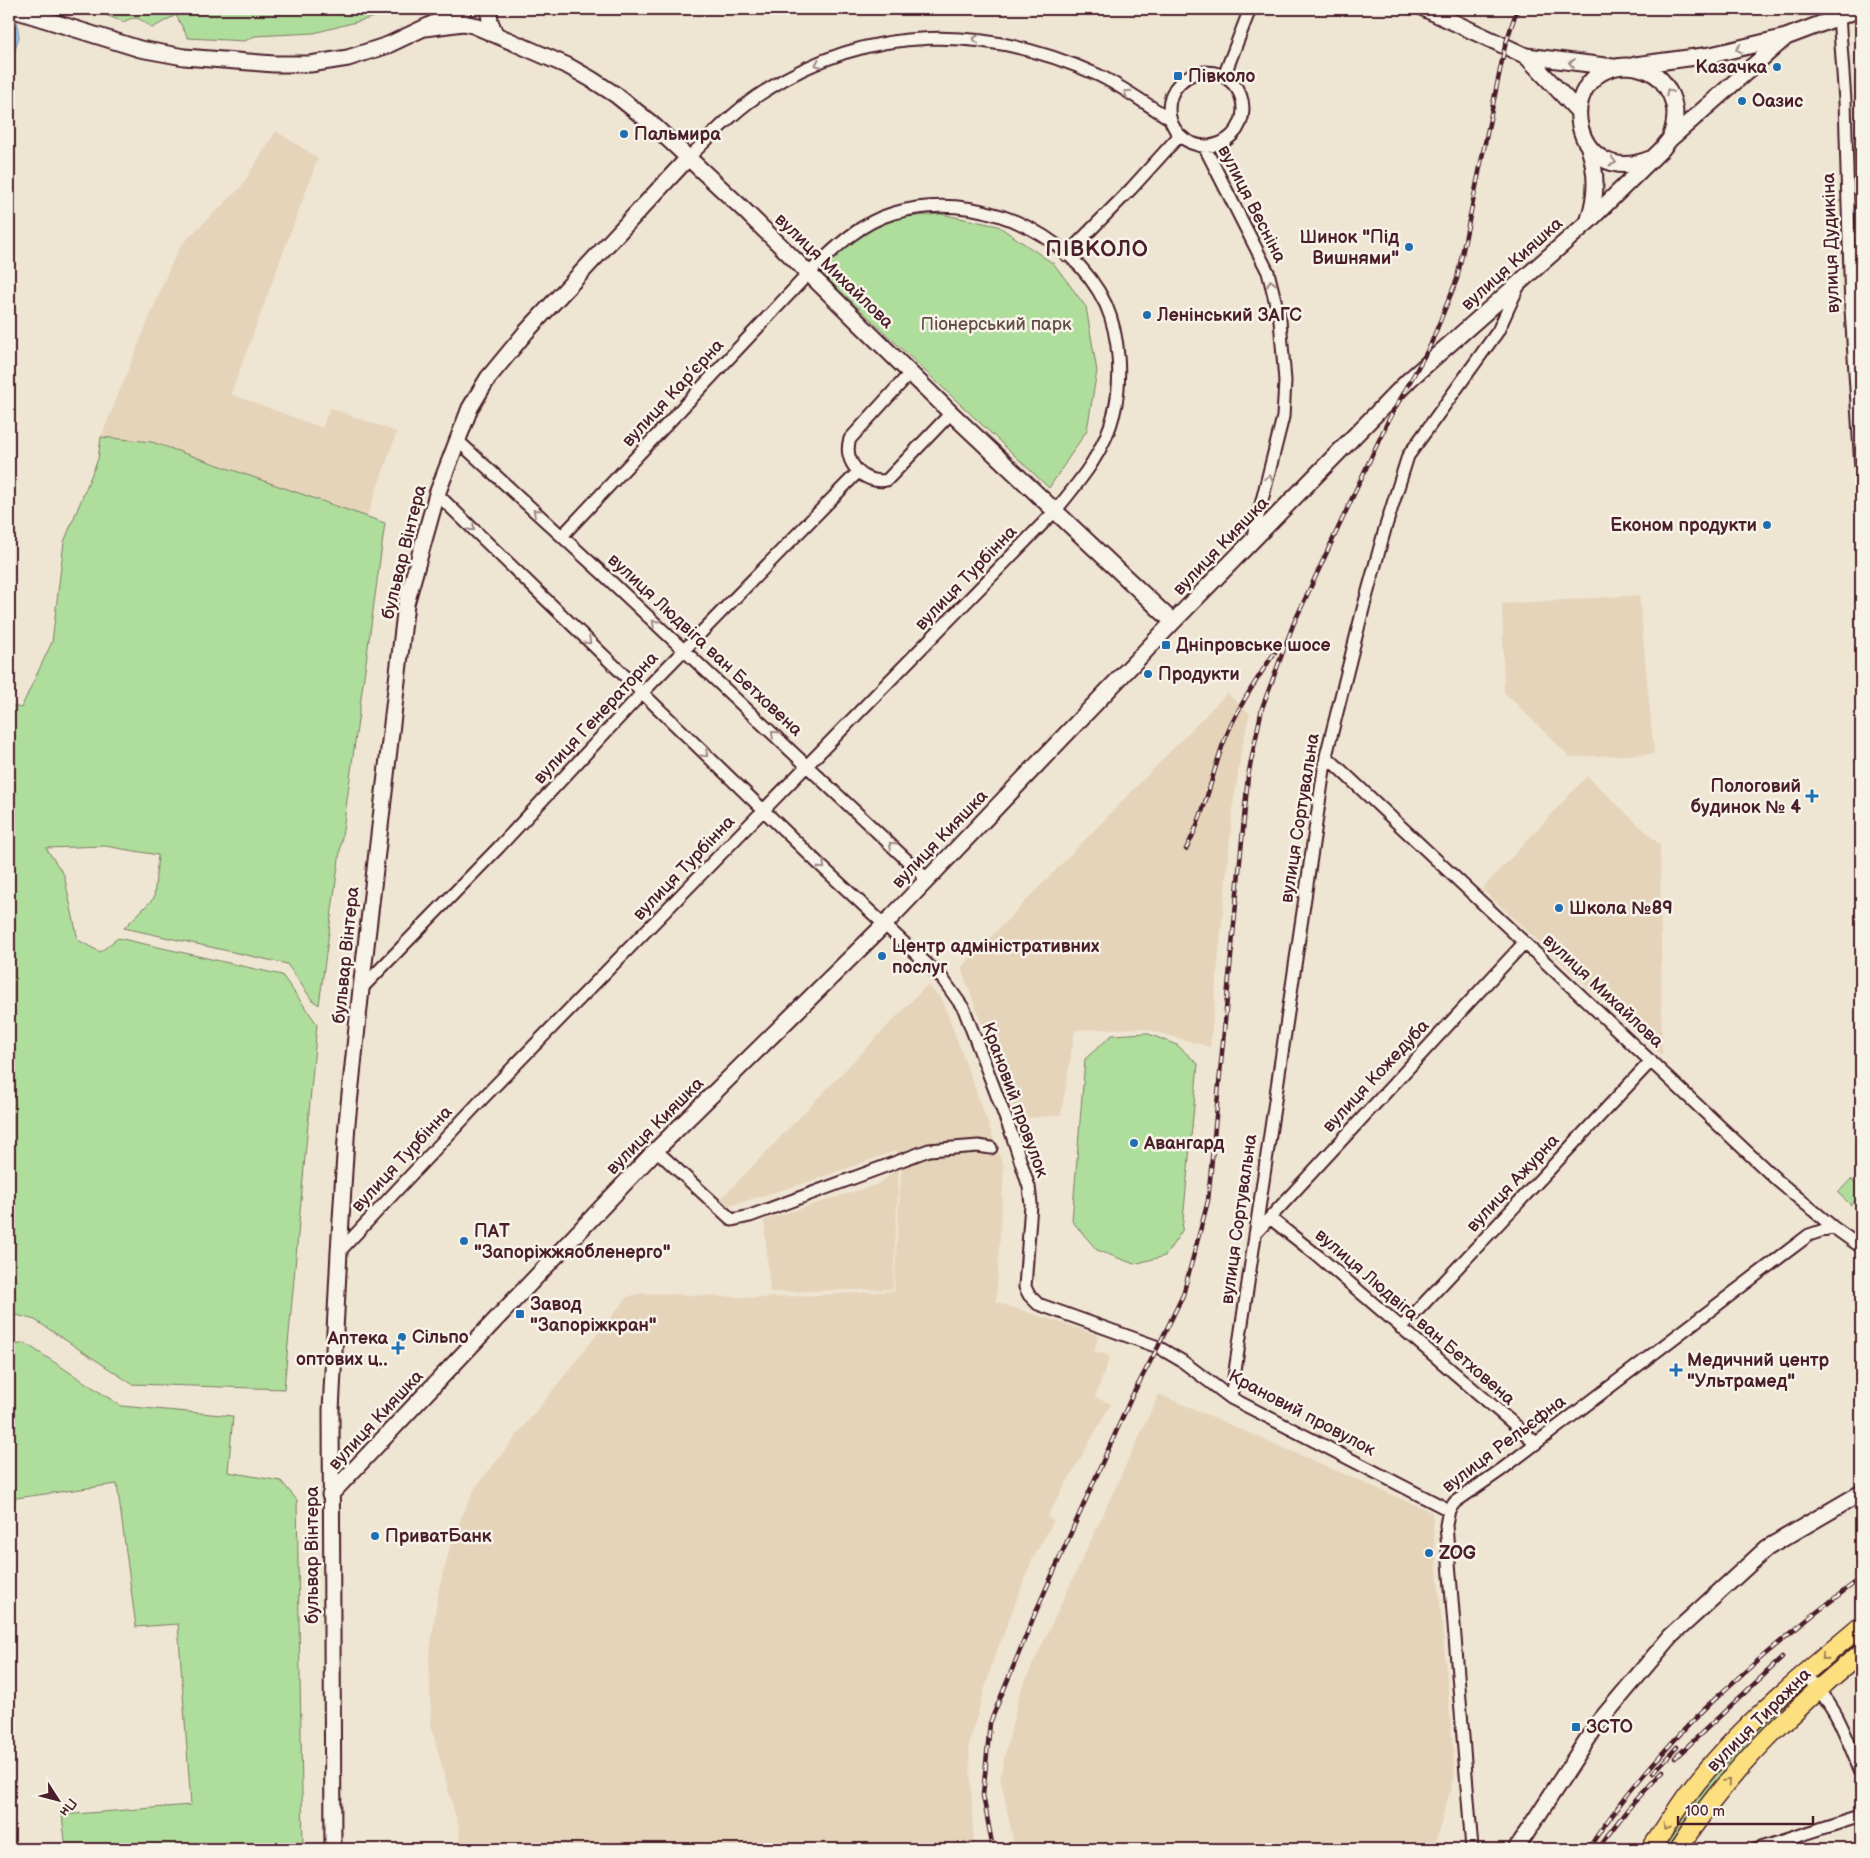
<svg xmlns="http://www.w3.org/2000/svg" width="1870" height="1858" font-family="'Balsamiq Sans',sans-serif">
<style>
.built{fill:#e5d4ba}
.green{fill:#afdd9c;stroke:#7c7e64}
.water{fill:#95d0f5;stroke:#7789a4}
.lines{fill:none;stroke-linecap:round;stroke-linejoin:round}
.street-casing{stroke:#4a1f2b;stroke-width:15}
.secondary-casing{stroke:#4a1f2b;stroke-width:19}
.primary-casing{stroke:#4a1f2b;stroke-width:21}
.street{stroke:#f7f3e8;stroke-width:11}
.secondary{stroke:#f7f3e8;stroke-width:15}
.primary{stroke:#fce080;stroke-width:18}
.rail-casing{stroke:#4a1f2b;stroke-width:4.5}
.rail{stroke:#f7f3e8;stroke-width:2.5;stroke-dasharray:8;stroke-linecap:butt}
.oneway{stroke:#a0898a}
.oneway2{stroke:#a38056}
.poi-dot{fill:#1f6fb2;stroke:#f7f3e8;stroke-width:2}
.labels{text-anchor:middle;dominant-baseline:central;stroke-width:5;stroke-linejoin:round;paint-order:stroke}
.poi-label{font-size:18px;font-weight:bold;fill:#4a1f2b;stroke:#f7f3e8;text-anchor:start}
.street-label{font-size:18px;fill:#4a1f2b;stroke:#f7f3e8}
.park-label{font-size:18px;fill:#634e47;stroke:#f7f3e8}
.district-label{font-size:22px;font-weight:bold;letter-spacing:1px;fill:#4a1f2b;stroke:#f7f3e8}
</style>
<rect width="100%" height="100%" fill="#efe5d3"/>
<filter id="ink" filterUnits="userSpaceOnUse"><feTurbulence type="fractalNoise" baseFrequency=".02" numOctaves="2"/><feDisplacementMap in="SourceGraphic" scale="10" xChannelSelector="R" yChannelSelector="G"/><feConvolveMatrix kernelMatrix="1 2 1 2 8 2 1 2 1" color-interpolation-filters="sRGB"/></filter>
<g filter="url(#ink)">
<path class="built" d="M 276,131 L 318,158 L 231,394 L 322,428 L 330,408 L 397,432 L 367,517 L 152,442 L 101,437 L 170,267 L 181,245 L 240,188 Z
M 1639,595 L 1654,754 L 1570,757 L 1504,692 L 1502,604 Z
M 1227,693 L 1250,714 L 1242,746 L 1233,807 L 1210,1047 L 1141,1028 L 1075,1030 L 1061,1115 L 1018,1119 L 961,968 Z
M 1587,776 L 1660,845 L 1662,1055 L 1482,889 Z
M 927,985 L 942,999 L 1004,1167 L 996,1302 L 1099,1335 L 1094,1351 L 1110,1356 L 1095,1397 L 1111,1404 L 1047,1517 L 1054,1520 L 1032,1560 L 992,1664 L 969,1744 L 974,1849 L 460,1849 L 459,1829 L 431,1725 L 429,1657 L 439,1588 L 454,1533 L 475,1488 L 627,1297 L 642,1293 L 760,1298 L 894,1291 L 902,1158 L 896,1151 L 808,1182 L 726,1207 L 719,1201 Z
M 899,1168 L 893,1289 L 770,1292 L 764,1220 L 878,1184 Z
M 1159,1394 L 1432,1512 L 1455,1772 L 1434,1849 L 1015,1849 L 1000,1776 L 1020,1692 Z"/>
<path class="green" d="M 89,9 L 395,9 L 375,17 L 314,33 L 255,36 L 245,41 L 188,38 L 176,15 L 152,28 C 142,20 136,14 124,22 Z
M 941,214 L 998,226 L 1054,264 L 1086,307 L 1097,371 L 1087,430 L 1049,488 L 817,269 L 847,241 L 894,218 Z
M 101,437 L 152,442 L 385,523 L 319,1005 L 312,1000 L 287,964 L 124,928 L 154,898 L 158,855 L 105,846 L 46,848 L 64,875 L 78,940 L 100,952 L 118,938 L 282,975 L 317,1024 L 284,1389 L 132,1384 L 35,1320 L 9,1313 L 9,888 L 12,866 L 9,864 L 9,705 L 21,708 L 52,642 L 64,542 L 98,459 Z
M 1146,1033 L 1177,1045 L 1198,1064 L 1182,1231 L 1165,1256 L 1134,1264 L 1097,1250 L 1072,1221 L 1085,1059 L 1112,1035 Z
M 1851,1179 L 1861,1188 L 1861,1193 L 1851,1205 L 1838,1193 Z
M 25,1343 L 121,1406 L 233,1416 L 228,1472 L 281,1481 L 297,1500 L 303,1849 L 66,1849 L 62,1815 L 191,1805 L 178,1624 L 136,1627 L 117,1484 L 9,1499 L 9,1346 Z
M 1797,1689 L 1802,1690 L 1801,1698 L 1670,1849 L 1659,1849 L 1698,1794 L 1731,1756 Z"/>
<path class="water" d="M 9,9 L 16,15 L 19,37 L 9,68 Z"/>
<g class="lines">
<defs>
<path id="street" d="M 1839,16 L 1845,101 L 1851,309 L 1861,468
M1169 109a37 37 0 1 1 74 0a37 37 0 1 1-74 0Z
M 1224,76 L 1250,9
M 1204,146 L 1268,272 L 1280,320 L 1285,381 L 1283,417 L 1252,540
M 688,158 C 712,135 736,109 765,91 C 869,23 987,24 1098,75 C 1120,85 1147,105 1169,118
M 1066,255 L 1131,189 L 1179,136
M 911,372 L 850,439 C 842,462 864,485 887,480 L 951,413
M 457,440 L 603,574 L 927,879
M 437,494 L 820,865 L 942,978 L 964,1009 L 1012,1135 L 1029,1187 L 1031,1204 L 1025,1287 L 1029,1295 L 1038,1304 L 1158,1347 L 1182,1361 L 1231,1398 L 1449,1510
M 1326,756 L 1778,1181 L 1833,1227 L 1861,1247
M 361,989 L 499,847 L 642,693 L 858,472
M 656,1150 L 732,1220 L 750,1216 L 929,1150 L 978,1146 L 991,1148
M 1270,1218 L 1318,1256 L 1536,1443
M 1255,1234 L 1524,943
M 339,1252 L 484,1097 L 1056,510 C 1080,481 1105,451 1114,413 C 1122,380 1120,337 1106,305 C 1071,230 973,189 894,213 C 859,223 834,249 808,274 L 562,536
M 1401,1328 L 1651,1061
M 1231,1398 L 1326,756 L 1363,609 L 1385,529 L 1408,456 L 1498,331 L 1519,285
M 1804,1674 C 1837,1706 1844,1731 1861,1773
M 1472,1849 L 1446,1525 L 1449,1510 L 1455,1502 L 1501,1470 L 1780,1257 L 1809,1235 L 1833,1227
M 1757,1849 L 1861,1816"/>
<path id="secondary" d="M 11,9 L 140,49 L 184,57 L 274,64 L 310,64 L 348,58 L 388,45 L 464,9
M 489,9 L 490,22 L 495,33
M 1425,9 L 1526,56 L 1613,67
M 425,28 L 463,23 L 473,25 L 568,66 L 591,79 L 616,95 L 652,124 L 742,208 L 951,413 L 1173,622
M 1526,56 L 1578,111
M 1635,65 L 1711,55 L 1786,37 L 1860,9
M 1589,148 C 1597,173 1597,194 1589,219
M 1650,159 C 1572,191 1550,71 1625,66 C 1638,66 1654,71 1662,81 C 1677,100 1678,117 1670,139
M 330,1495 L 656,1150 L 884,925 L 1173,622 L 1409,380 L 1589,221 L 1662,149 L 1670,139 L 1786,37
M 333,1849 L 331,1411 L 339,1252 L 347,1123 L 361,989 L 406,604 L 437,494 L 470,408 L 488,378 L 526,332 L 688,158
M 1516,1849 L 1598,1723 L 1671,1636 L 1767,1548 L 1861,1493"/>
<path id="primary" d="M 1651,1849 C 1662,1832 1673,1815 1685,1798 C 1733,1732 1799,1678 1861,1626
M 1678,1849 C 1726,1774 1792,1709 1861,1653"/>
</defs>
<use href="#street" class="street-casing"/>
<use href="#secondary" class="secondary-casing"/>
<use href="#primary" class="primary-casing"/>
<use href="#street" class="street"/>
<use href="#secondary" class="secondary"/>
<use href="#primary" class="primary"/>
<defs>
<path id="rail" d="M 1186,849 C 1204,816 1210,782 1222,747 C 1235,710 1259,676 1281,643
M 1675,1758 L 1782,1658
M 1653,1773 L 1677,1747
M 993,1849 L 983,1795 L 990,1723 L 1037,1609 L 1132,1396 L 1158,1347 L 1183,1295 L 1208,1201 L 1248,776 L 1262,708 L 1293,625 L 1388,421 L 1430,346 L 1457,279 L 1505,46 L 1517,9
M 1588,1849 C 1662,1737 1755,1658 1861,1578
M 1597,1849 L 1628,1809 L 1663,1771"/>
</defs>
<use href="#rail" class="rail-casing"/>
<use href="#rail" class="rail"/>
</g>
<defs><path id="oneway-chevron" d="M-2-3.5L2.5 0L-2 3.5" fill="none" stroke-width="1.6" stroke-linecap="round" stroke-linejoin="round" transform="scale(1.25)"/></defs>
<g class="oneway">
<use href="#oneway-chevron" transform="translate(976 39) rotate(-174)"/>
<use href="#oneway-chevron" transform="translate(1739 49) rotate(167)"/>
<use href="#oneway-chevron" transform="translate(1572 63) rotate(-172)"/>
<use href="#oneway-chevron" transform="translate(818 64) rotate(157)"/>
<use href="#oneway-chevron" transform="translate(1669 92) rotate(-118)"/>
<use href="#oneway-chevron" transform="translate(1127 93) rotate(-147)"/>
<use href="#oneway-chevron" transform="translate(1613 162) rotate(17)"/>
<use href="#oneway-chevron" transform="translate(1271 283) rotate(-104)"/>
<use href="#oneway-chevron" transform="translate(1269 478) rotate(-74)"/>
<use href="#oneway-chevron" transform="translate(536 512) rotate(-138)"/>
<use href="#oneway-chevron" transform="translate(472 528) rotate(44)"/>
<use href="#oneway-chevron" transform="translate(655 623) rotate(-136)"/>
<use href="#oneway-chevron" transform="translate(588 641) rotate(44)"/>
<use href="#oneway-chevron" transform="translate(774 734) rotate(-137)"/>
<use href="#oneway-chevron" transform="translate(705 754) rotate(44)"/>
<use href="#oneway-chevron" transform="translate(892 845) rotate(-136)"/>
<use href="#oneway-chevron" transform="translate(822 866) rotate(44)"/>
</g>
<g class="oneway2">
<use href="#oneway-chevron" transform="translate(1824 1657) rotate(140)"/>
<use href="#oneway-chevron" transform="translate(1727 1782) rotate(-49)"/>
<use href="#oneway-chevron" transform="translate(1666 1827) rotate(123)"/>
</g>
</g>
<g class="poi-dot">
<circle cx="1777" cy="67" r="5"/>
<rect x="1173" y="71" width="10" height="10" rx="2.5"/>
<circle cx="1742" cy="101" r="5"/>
<circle cx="624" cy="134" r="5"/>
<circle cx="1409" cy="247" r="5"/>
<circle cx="1147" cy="315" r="5"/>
<circle cx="1767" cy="525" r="5"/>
<rect x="1161" y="640" width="10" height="10" rx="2.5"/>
<circle cx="1148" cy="674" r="5"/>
<path d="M1809.5 788.5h5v5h5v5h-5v5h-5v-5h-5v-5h5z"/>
<circle cx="1559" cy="908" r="5"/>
<circle cx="882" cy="956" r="5"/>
<circle cx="1134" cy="1143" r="5"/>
<circle cx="464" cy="1241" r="5"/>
<rect x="515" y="1309" width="10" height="10" rx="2.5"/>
<circle cx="402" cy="1337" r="5"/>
<path d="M395.5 1340.5h5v5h5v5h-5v5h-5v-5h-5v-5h5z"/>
<path d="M1673.5 1362.5h5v5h5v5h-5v5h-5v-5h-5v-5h5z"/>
<circle cx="375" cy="1536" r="5"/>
<circle cx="1429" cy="1553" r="5"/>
<rect x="1571" y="1722" width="10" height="10" rx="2.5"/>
</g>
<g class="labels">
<g class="poi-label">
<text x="1767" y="67" text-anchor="end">Казачка</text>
<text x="1188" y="76">Півколо</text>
<text x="1752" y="101">Оазис</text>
<text x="634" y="134">Пальмира</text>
<text x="1399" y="237" text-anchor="end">Шинок "Під<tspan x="1399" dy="21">Вишнями"</tspan></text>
<text x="1157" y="315">Ленінський ЗАГС</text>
<text x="1757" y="525" text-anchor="end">Економ продукти</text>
<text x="1176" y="645">Дніпровське шосе</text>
<text x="1158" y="674">Продукти</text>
<text x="1801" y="786" text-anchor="end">Пологовий<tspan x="1801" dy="21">будинок № 4</tspan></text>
<text x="1569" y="908">Школа №89</text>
<text x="892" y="946">Центр адміністративних<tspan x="892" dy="21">послуг</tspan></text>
<text x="1144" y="1143">Авангард</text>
<text x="474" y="1231">ПАТ<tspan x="474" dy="21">"Запоріжжяобленерго"</tspan></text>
<text x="530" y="1304">Завод<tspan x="530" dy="21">"Запоріжкран"</tspan></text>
<text x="412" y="1337">Сільпо</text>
<text x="388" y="1338" text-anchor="end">Аптека<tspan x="388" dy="21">оптових ц‥</tspan></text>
<text x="1687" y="1360">Медичний центр<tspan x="1687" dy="21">"Ультрамед"</tspan></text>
<text x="385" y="1536">ПриватБанк</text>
<text x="1439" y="1553">ZOG</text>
<text x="1586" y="1727">ЗСТО</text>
</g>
<g class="street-label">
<text transform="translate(1252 204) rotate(63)">вулиця Весніна</text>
<text transform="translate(1831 243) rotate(-92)">вулиця Дудикіна</text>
<text transform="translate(1512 264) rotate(-42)">вулиця Кияшка</text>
<text transform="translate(834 271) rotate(44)">вулиця Михайлова</text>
<text transform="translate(673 393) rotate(-47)">вулиця Кар’єрна</text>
<text transform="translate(1221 546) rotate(-46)">вулиця Кияшка</text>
<text transform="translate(404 552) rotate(-76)">бульвар Вінтера</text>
<text transform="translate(966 578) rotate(-46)">вулиця Турбінна</text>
<text transform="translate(705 645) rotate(43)">вулиця Людвіга ван Бетховена</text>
<text transform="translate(596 718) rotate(-47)">вулиця Генераторна</text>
<text transform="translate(1300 818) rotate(-81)">вулиця Сортувальна</text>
<text transform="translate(940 839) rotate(-46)">вулиця Кияшка</text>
<text transform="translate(684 868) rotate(-46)">вулиця Турбінна</text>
<text transform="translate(346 955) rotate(-84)">бульвар Вінтера</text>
<text transform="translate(1603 991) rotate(43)">вулиця Михайлова</text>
<text transform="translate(1376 1076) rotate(-47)">вулиця Кожедуба</text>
<text transform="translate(1015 1100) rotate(70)">Крановий провулок</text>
<text transform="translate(655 1126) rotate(-45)">вулиця Кияшка</text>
<text transform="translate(402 1159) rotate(-47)">вулиця Турбінна</text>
<text transform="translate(1513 1183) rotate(-47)">вулиця Ажурна</text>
<text transform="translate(1239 1219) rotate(-82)">вулиця Сортувальна</text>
<text transform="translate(1415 1317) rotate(41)">вулиця Людвіга ван Бетховена</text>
<text transform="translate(1302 1413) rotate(28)">Крановий провулок</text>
<text transform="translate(376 1420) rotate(-47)">вулиця Кияшка</text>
<text transform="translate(1504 1444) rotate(-37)">вулиця Рельєфна</text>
<text transform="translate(312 1555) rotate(-90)">бульвар Вінтера</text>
<text transform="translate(1759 1720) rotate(-45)">вулиця Тиражна</text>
</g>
<g class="park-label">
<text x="996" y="324">Піонерський парк</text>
</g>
<g class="district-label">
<text x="1097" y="249">ПІВКОЛО</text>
</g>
</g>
<rect width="1870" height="1858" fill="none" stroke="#f7f3e8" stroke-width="30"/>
<rect x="15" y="15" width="1840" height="1828" fill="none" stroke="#4a1f2b" stroke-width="2" filter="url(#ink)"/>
<g transform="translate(58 1800) rotate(126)" stroke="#f7f3e8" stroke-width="4" paint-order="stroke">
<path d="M0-4L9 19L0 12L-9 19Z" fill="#4a1f2b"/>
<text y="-8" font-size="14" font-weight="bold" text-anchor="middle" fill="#4a1f2b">Пн</text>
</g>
<path d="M1678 1816v8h135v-8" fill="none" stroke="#4a1f2b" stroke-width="2.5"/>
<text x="1685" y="1816" font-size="15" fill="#4a1f2b" stroke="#f7f3e8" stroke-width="4" paint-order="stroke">100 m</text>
</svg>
